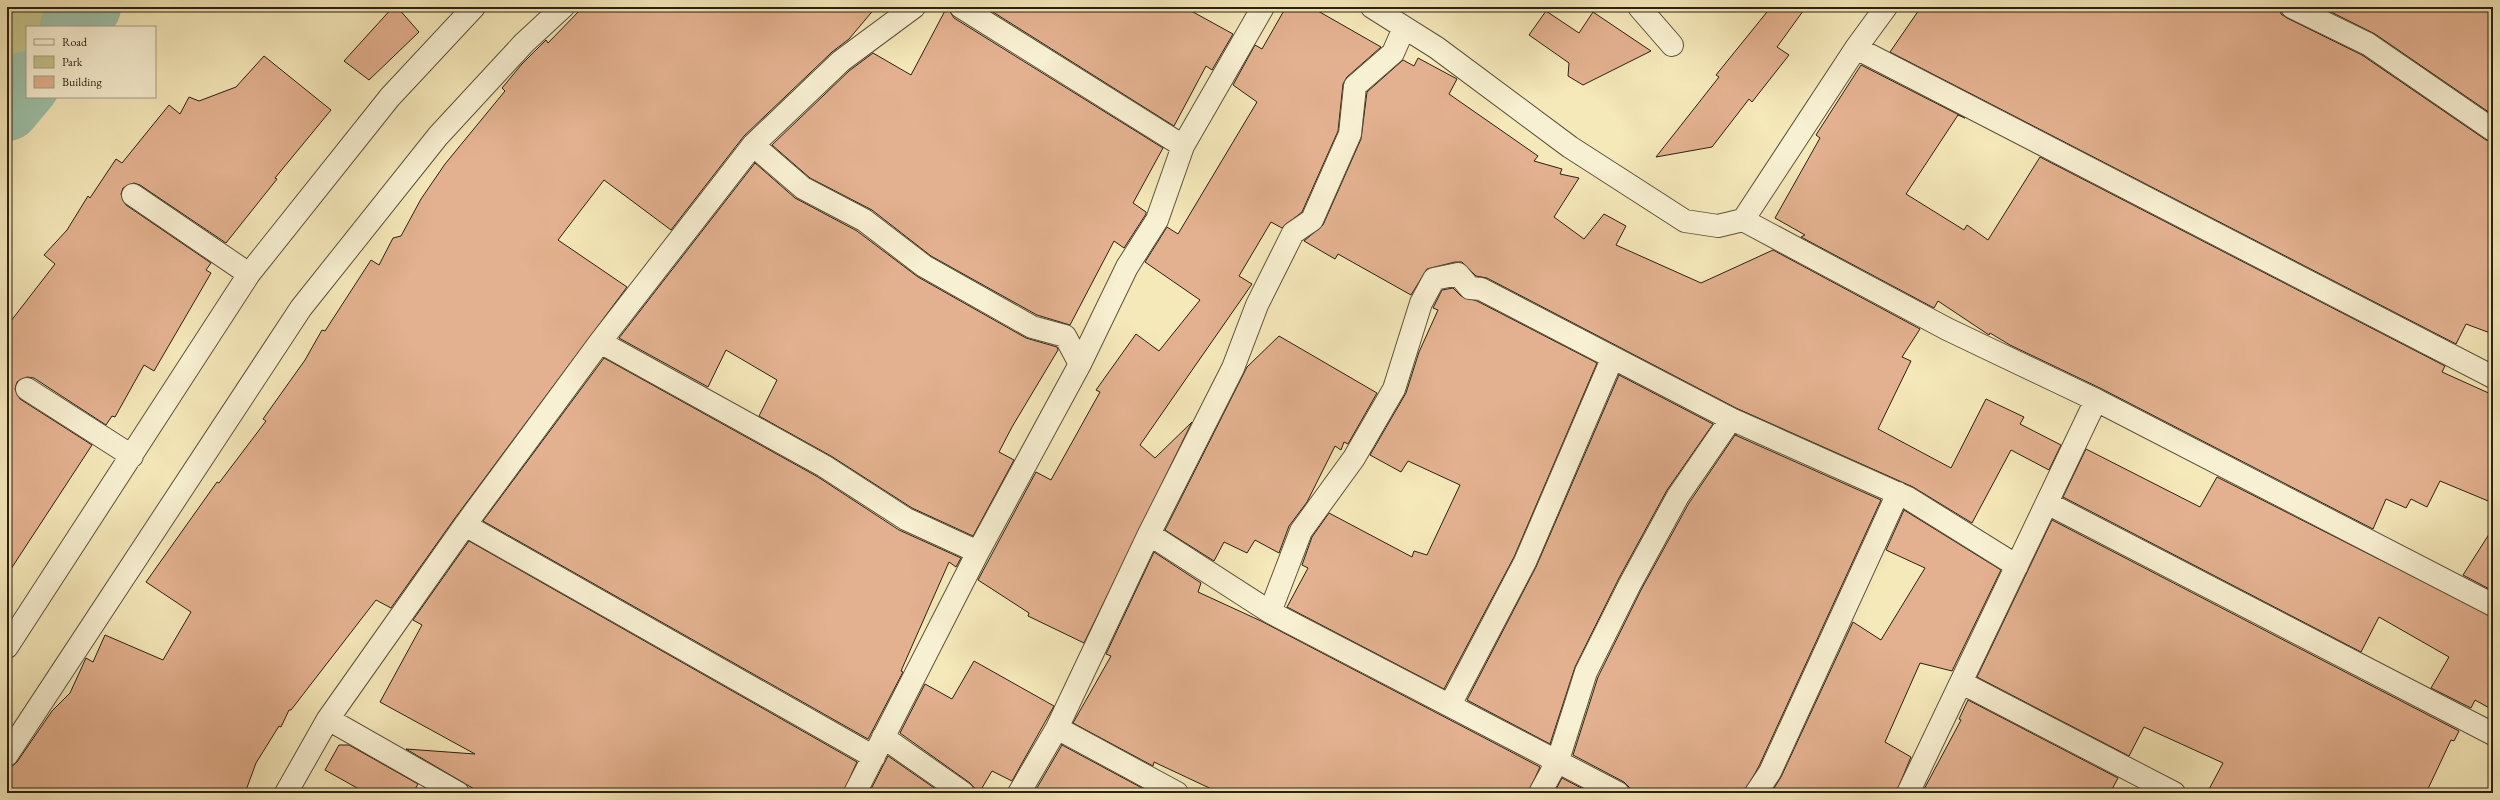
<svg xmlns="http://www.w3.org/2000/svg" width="2500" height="800" font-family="'EB Garamond',serif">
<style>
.green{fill:#c4c48a;stroke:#78724e}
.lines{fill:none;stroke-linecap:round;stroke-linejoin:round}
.river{stroke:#9dc1a9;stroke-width:66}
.building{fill:#e3b18f;stroke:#2b2013}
.minor-casing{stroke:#5e523c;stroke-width:24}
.minor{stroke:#f8f0d2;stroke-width:22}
</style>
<rect width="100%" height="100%" fill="#f5e8b9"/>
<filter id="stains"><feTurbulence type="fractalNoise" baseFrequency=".005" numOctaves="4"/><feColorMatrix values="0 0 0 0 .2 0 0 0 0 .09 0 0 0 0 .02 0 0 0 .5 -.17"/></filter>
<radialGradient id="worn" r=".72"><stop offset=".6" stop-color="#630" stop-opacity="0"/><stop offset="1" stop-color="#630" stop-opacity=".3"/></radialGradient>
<path class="green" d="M 7,7 L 112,7 L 98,27 L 27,27 L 27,97 L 37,97 L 7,127 Z"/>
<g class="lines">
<path class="river" d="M 73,27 L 88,7
M 7,108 L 27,84"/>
</g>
<path class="building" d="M 393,7 L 397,7 L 419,32 L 369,80 L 344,61 Z
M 583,7 L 876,7 L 849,39 L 832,52 L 744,136 L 671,230 L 604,180 L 558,240 L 627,287 L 455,518 L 391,608 L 376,600 L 291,710 L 289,710 L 281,727 L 279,726 L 256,763 L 245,793 L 7,793 L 9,769 L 17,762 L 52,711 L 70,693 L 86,658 L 93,662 L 105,635 L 163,660 L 191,612 L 146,582 L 217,482 L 219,483 L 266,421 L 263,419 L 305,360 L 322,330 L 325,331 L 371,260 L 379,265 L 393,238 L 401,236 L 421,199 L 445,164 L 505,91 L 502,88 L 522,64 L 546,40 L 548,43 Z
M 947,7 L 954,18 L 1163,148 L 1133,203 L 1146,212 L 1146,214 L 1124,248 L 1114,241 L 1070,325 L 1037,315 L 931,256 L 872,210 L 810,178 L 772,145 L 849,71 L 873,53 L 911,75 Z
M 985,7 L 1184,7 L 1233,34 L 1212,70 L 1206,66 L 1174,126 Z
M 1286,7 L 1311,7 L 1381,47 L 1347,77 L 1343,84 L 1338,131 L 1302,212 L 1282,228 L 1271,222 L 1239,276 L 1252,284 L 1140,445 L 1155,458 L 1192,422 L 1084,643 L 1028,616 L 1029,613 L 978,580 L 1036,472 L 1051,480 L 1100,392 L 1096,390 L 1136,334 L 1159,351 L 1200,300 L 1145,262 L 1167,227 L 1178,234 L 1257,102 L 1233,85 L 1255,45 L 1262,49 Z
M 1771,7 L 1806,7 L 1777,47 L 1789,55 L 1752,102 L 1749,99 L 1712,147 L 1656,157 L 1719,77 L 1716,75 Z
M 1921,7 L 2280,7 L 2281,14 L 2287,18 L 2362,55 L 2486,140 L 2493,142 L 2493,334 L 2466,324 L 2456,344 L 1890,52 Z
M 2321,7 L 2493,7 L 2493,115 L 2375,34 Z
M 1546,11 L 1579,33 L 1593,12 L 1651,51 L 1583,85 L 1568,76 L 1569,63 L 1529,35 Z
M 264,56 L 331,110 L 275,178 L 277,179 L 226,243 L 140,185 L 134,183 L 123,188 L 121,194 L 126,205 L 211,263 L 206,270 L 211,273 L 154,371 L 144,365 L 115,417 L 112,416 L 106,425 L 34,378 L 27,377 L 17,382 L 15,389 L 20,399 L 92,445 L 7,575 L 7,326 L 55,264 L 44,255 L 67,230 L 88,196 L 90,198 L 116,159 L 122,163 L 169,105 L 180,114 L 189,97 L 199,101 L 236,87 Z
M 1418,58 L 1457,79 L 1449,94 L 1538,156 L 1534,161 L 1562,169 L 1560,174 L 1579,178 L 1554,217 L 1584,239 L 1604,214 L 1626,226 L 1616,245 L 1701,283 L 1773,250 L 1920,329 L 1902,357 L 1911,361 L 1878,429 L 1951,468 L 1986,399 L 2024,417 L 2020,424 L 2061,445 L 2049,470 L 2011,450 L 1972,523 L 1913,487 L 1736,408 L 1487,278 L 1476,276 L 1462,262 L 1455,262 L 1427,269 L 1411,295 L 1338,254 L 1335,259 L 1304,241 L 1323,225 L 1361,139 L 1367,92 L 1403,60 L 1414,66 Z
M 1861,65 L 1965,118 L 1958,115 L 1906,194 L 1964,230 L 1967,225 L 1988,240 L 2040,157 L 2445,366 L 2442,372 L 2493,395 L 2493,503 L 2440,481 L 2427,507 L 2411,499 L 2406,508 L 2386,499 L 2373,529 L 2102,389 L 2010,345 L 1990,333 L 1989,335 L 1938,301 L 1934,308 L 1801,237 L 1805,235 L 1775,218 L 1820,138 L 1816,135 Z
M 755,163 L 795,198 L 857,231 L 918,277 L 1026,338 L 1057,347 L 1058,350 L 1012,427 L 999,452 L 1014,460 L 973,536 L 912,508 L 831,456 L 759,416 L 777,380 L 726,350 L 708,387 L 619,338 Z
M 1453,288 L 1461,296 L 1477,301 L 1597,363 L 1514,557 L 1444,689 L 1287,607 L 1308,568 L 1302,565 L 1312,537 L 1329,513 L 1412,557 L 1414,551 L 1427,555 L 1460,485 L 1408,461 L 1401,472 L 1370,455 L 1406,393 L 1419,352 L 1438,310 L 1433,308 L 1442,290 Z
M 1279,336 L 1377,393 L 1348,444 L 1344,442 L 1341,450 L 1335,446 L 1307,502 L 1289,526 L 1279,553 L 1255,540 L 1247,553 L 1224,542 L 1214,561 L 1165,530 L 1247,367 Z
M 604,358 L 818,477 L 899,530 L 961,558 L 956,567 L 949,562 L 901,671 L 903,672 L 868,739 L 483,521 Z
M 1619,375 L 1713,424 L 1667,490 L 1619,578 L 1575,667 L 1550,744 L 1467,700 L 1536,567 Z
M 1735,435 L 1881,500 L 1759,766 L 1744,793 L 1630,793 L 1629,787 L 1624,782 L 1573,755 L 1598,677 L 1641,590 L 1689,503 Z
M 2086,449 L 2200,507 L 2217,477 L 2493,617 L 2493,710 L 2475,700 L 2471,708 L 2431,688 L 2449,657 L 2379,617 L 2361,652 L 2063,497 Z
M 1904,510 L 2001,570 L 1952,671 L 1920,663 L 1885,742 L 1911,757 L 1896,793 L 1771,793 L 1781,777 L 1853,622 L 1881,640 L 1925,568 L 1886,550 Z
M 2052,520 L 2459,731 L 2454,741 L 2451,740 L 2426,793 L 2207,793 L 2223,763 L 2144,727 L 2129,756 L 1977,677 Z
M 2493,528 L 2493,591 L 2463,575 Z
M 469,541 L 857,762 L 843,793 L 481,793 L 406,749 L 475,754 L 380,702 L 422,625 L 413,620 Z
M 1154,552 L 1201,583 L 1198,592 L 1261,621 L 1540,767 L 1528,793 L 1220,793 L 1154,762 L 1153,766 L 1073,723 L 1111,656 L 1106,654 Z
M 974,661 L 1054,706 L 1012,781 L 992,771 L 979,793 L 970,783 L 900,733 L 925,684 L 952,699 Z
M 1968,700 L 2118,778 L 2110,793 L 1922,793 L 1961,720 L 1959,719 Z
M 339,745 L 349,745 L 418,784 L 413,793 L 366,793 L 325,770 Z
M 1062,745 L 1142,788 L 1140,793 L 1034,793 Z
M 888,756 L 940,792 L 940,793 L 869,793 Z
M 1562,778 L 1591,793 L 1554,793 Z"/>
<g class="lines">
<defs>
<path id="minor" d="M 961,7 L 1183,146
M 1372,7 L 1437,48 L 1570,147 L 1685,221 L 1718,226 L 1743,220 L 1856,48 L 1886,7
M 1639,7 L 1672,45
M 2292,7 L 2368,44 L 2493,130
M 1856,48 L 2493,377
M 753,145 L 803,188 L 864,220 L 924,266 L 1032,327 L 1065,336 L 1080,364
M 133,195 L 249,274
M 1743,220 L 1947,329 L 2096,400 L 2493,605
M 600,342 L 824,466 L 906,519 L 978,552
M 27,389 L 132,456
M 2047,503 L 2493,734
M 465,525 L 874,757
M 1149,534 L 1270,612 L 1618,793
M 1270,612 L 1301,531 L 1354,458 L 1394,389 L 1421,303 L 1434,279 L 1458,274 L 1470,288 L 1481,289 L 1731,419 L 1908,498 L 2017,566
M 7,647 L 249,274 L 390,97 L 474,7
M 1962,683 L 2174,793
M 1450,705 L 1525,562 L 1612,359
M 328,719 L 458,793
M 1057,728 L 1177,793
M 883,737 L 963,793
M 7,755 L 301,308 L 438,136 L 524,43 L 563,7
M 286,793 L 328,719 L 465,525 L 600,342 L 753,145 L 841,61 L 914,7
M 855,793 L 978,552 L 1080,364 L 1127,267 L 1157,220 L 1183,146 L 1263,7
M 1019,793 L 1057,728 L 1149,534 L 1233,368 L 1257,305 L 1293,233 L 1312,220 L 1350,134 L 1355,86 L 1393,53 L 1404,28
M 1540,793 L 1558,760 L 1586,672 L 1630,584 L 1678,496 L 1731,419
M 1756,793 L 1770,772 L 1898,493
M 1908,793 L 2096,400"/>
</defs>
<use href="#minor" class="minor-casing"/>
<use href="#minor" class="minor"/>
</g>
<rect width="2500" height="800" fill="none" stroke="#f5e8b9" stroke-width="24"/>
<rect x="8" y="8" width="2484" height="784" fill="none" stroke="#2b2013" stroke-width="2"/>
<rect x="12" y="12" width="2476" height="776" fill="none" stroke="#2b2013"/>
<rect x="26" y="26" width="130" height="72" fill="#f8f0d2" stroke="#a69d86"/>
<rect x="34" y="39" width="20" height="6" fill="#f8f0d2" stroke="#a69d86"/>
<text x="62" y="46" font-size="12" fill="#2b2013">Road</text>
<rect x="34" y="56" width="20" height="12" fill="#c4c48a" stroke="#a69d86"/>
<text x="62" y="66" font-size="12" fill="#2b2013">Park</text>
<rect x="34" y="76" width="20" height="12" fill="#e3b18f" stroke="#a69d86"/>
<text x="62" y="86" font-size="12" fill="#2b2013">Building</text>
<rect width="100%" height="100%" filter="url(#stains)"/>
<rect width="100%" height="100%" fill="url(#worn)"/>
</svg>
